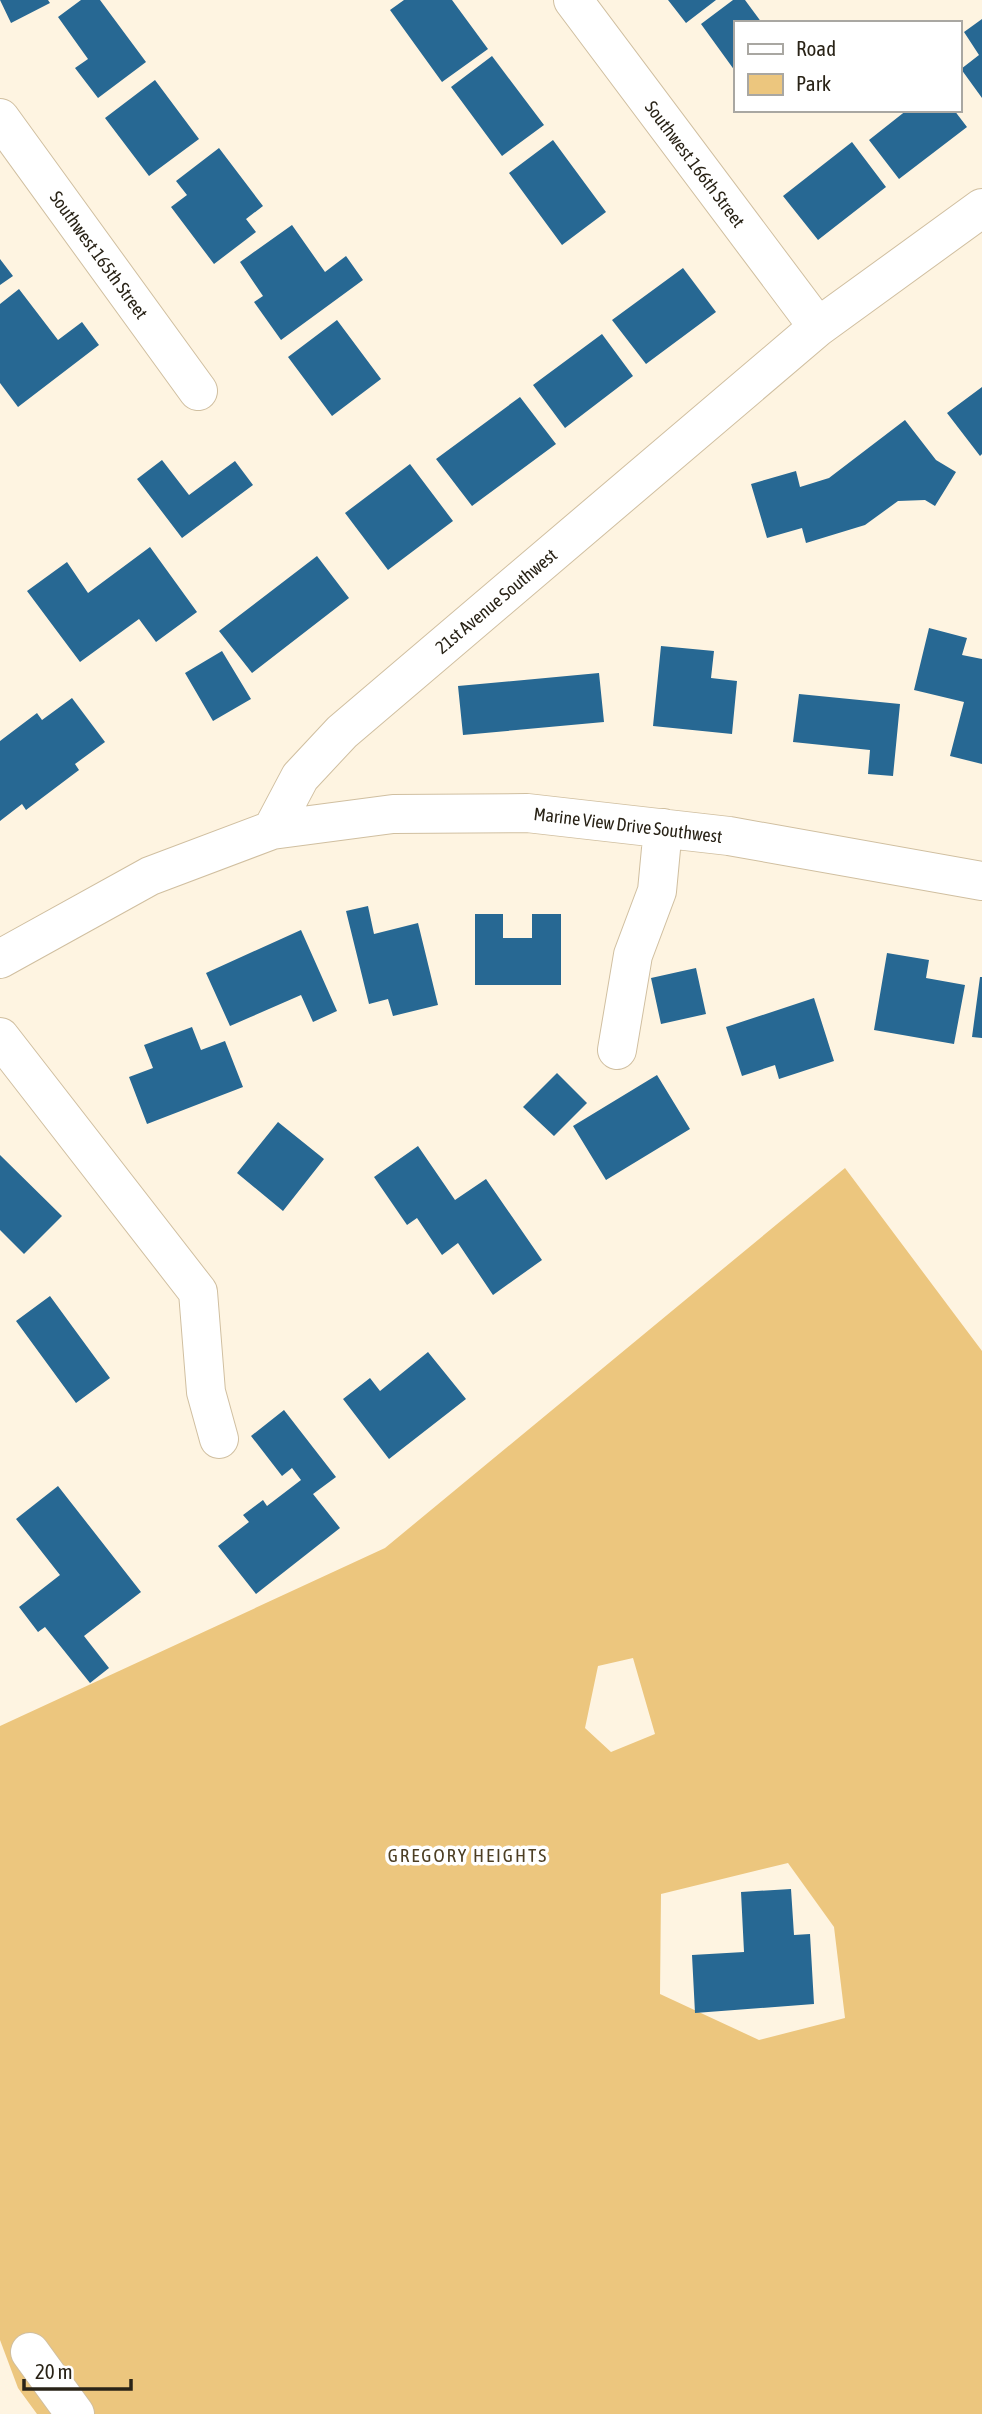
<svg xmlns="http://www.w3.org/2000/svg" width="982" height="2414" font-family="'Asap Condensed',sans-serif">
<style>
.green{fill:#ecc67e;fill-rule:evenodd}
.building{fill:#276893}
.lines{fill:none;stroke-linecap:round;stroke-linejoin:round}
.minor-casing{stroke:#d0bfa0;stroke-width:40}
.minor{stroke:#fff;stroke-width:38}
.labels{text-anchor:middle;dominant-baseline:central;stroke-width:7;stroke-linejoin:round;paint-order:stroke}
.street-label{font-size:18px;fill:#292317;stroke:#fff}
.neighbourhood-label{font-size:19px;letter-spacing:2px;fill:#4c3e23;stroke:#fff}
</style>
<rect width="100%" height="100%" fill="#fef4e1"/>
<path class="green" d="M 845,1168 L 982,1351 L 982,2414 L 37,2414 L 18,2388 L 0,2340 L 0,1726 L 385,1548 ZM 633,1658 L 655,1734 L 611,1752 L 585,1728 L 598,1666 ZM 788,1863 L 834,1927 L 845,2018 L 759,2040 L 660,1994 L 661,1894 Z"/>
<path class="building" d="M 0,0 L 48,0 L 50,3 L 11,23 Z
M 81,0 L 100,0 L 146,62 L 98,98 L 75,68 L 88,59 L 58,17 Z
M 404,0 L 452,0 L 488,49 L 442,82 L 390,10 Z
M 668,0 L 716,0 L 686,23 Z
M 733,0 L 745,0 L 762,23 L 735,23 L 735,71 L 701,24 Z
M 982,19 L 982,98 L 961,69 L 979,55 L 964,32 Z
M 492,56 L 544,125 L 502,156 L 451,87 Z
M 155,80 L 199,139 L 149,176 L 105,118 Z
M 907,110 L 954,110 L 967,127 L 899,179 L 869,140 Z
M 553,140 L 606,212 L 562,245 L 509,173 Z
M 852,142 L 886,187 L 818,240 L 783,196 Z
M 219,148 L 263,206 L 246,219 L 256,232 L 214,264 L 171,207 L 187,195 L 176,181 Z
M 292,225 L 325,272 L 346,256 L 363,280 L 281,340 L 254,302 L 263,296 L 240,262 Z
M 0,259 L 13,276 L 0,285 Z
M 683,268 L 716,312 L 646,364 L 612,320 Z
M 19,289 L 58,340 L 82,322 L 99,345 L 18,407 L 0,383 L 0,304 Z
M 337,320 L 381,379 L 332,416 L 288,357 Z
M 602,334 L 633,376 L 565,428 L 533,385 Z
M 982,387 L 982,454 L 980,456 L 947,413 Z
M 520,397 L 556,444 L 472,506 L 436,459 Z
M 905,420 L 936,460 L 956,472 L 935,506 L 925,500 L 898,501 L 865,525 L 806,543 L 802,528 L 767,538 L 751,484 L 796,471 L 800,487 L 829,478 Z
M 162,460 L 189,495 L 235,461 L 253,485 L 182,538 L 137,479 Z
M 410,464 L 453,521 L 388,570 L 345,513 Z
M 150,547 L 197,612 L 156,642 L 139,619 L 80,662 L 27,591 L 67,562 L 88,593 Z
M 317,556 L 349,598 L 252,673 L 219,631 Z
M 929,628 L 967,638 L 962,655 L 982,659 L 982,764 L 950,756 L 964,702 L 914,690 Z
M 661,646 L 714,651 L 711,678 L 737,681 L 732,734 L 653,726 Z
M 222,651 L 251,699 L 213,721 L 185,673 Z
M 599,673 L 604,722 L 463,735 L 458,686 Z
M 799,694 L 900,704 L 893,776 L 868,774 L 870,750 L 793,742 Z
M 72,698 L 105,742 L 75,764 L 79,770 L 26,810 L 22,804 L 0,821 L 0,741 L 37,713 L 42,720 Z
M 368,906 L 374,934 L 418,923 L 438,1005 L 393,1016 L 388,999 L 369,1004 L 346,911 Z
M 475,914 L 503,914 L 503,938 L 532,938 L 532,914 L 561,914 L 561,985 L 475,985 Z
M 301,930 L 337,1011 L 313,1022 L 301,995 L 230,1026 L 206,973 Z
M 887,953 L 929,960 L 926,978 L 965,985 L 954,1044 L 874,1030 Z
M 696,968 L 706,1014 L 661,1024 L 651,978 Z
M 980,977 L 982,977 L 982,1038 L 972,1037 Z
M 814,998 L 834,1061 L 779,1079 L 775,1065 L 742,1076 L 726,1027 Z
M 192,1027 L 201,1050 L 225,1041 L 243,1087 L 147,1124 L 129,1077 L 153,1068 L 144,1045 Z
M 557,1073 L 587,1103 L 554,1136 L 523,1107 Z
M 657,1075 L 690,1129 L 606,1180 L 573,1126 Z
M 278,1122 L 324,1159 L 283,1211 L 237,1173 Z
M 418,1146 L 455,1200 L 486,1179 L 542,1260 L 493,1295 L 458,1243 L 442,1255 L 417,1218 L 407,1225 L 374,1177 Z
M 0,1155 L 62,1216 L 24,1254 L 0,1230 Z
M 50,1296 L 110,1378 L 76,1403 L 16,1321 Z
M 428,1352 L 466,1399 L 389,1459 L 343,1399 L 370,1378 L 380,1391 Z
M 284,1410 L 336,1477 L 313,1494 L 340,1528 L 256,1594 L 218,1546 L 249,1522 L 243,1515 L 263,1500 L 267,1506 L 301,1480 L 292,1468 L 282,1476 L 251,1436 Z
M 58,1486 L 141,1592 L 84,1636 L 109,1668 L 90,1683 L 45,1627 L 38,1632 L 19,1607 L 60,1575 L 16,1519 Z
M 791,1889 L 794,1935 L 810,1934 L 814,2004 L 695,2013 L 692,1955 L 744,1952 L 741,1892 Z"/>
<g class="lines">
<defs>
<path id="minor" d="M 573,0 L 818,327
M 0,118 L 198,391
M 272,830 L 300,777 L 342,732 L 818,327 L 982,208
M 0,959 L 150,876 L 272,830 L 393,814 L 527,813 L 729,836 L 982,881
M 0,1037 L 198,1292 L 206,1392 L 219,1439
M 617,1050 L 633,955 L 657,891 L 663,828
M 30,2352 L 75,2414"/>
</defs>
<use href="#minor" class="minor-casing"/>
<use href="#minor" class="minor"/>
</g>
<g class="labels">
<g class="street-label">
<text transform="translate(695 164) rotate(53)">Southwest 166th Street</text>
<text transform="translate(99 255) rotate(54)">Southwest 165th Street</text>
<text transform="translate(496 601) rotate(-40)">21st Avenue Southwest</text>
<text transform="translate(628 825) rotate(7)">Marine View Drive Southwest</text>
</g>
<g class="neighbourhood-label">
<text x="468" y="1855">GREGORY HEIGHTS</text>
</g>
</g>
<rect x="734" y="21" width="228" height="91" fill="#ffffff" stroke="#a9a7a2" stroke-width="2"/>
<rect x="748" y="44" width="35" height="10" fill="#ffffff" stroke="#a9a7a2" stroke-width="2"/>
<text x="796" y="56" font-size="21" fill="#292317">Road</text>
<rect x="748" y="74" width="35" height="21" fill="#ecc67e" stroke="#a9a7a2" stroke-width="2"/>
<text x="796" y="91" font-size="21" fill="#292317">Park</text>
<path d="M24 2379v10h107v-10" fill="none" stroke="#292317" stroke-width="3.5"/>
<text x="35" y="2379" font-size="21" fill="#292317" stroke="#ffffff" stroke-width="5" paint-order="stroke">20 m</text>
</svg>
